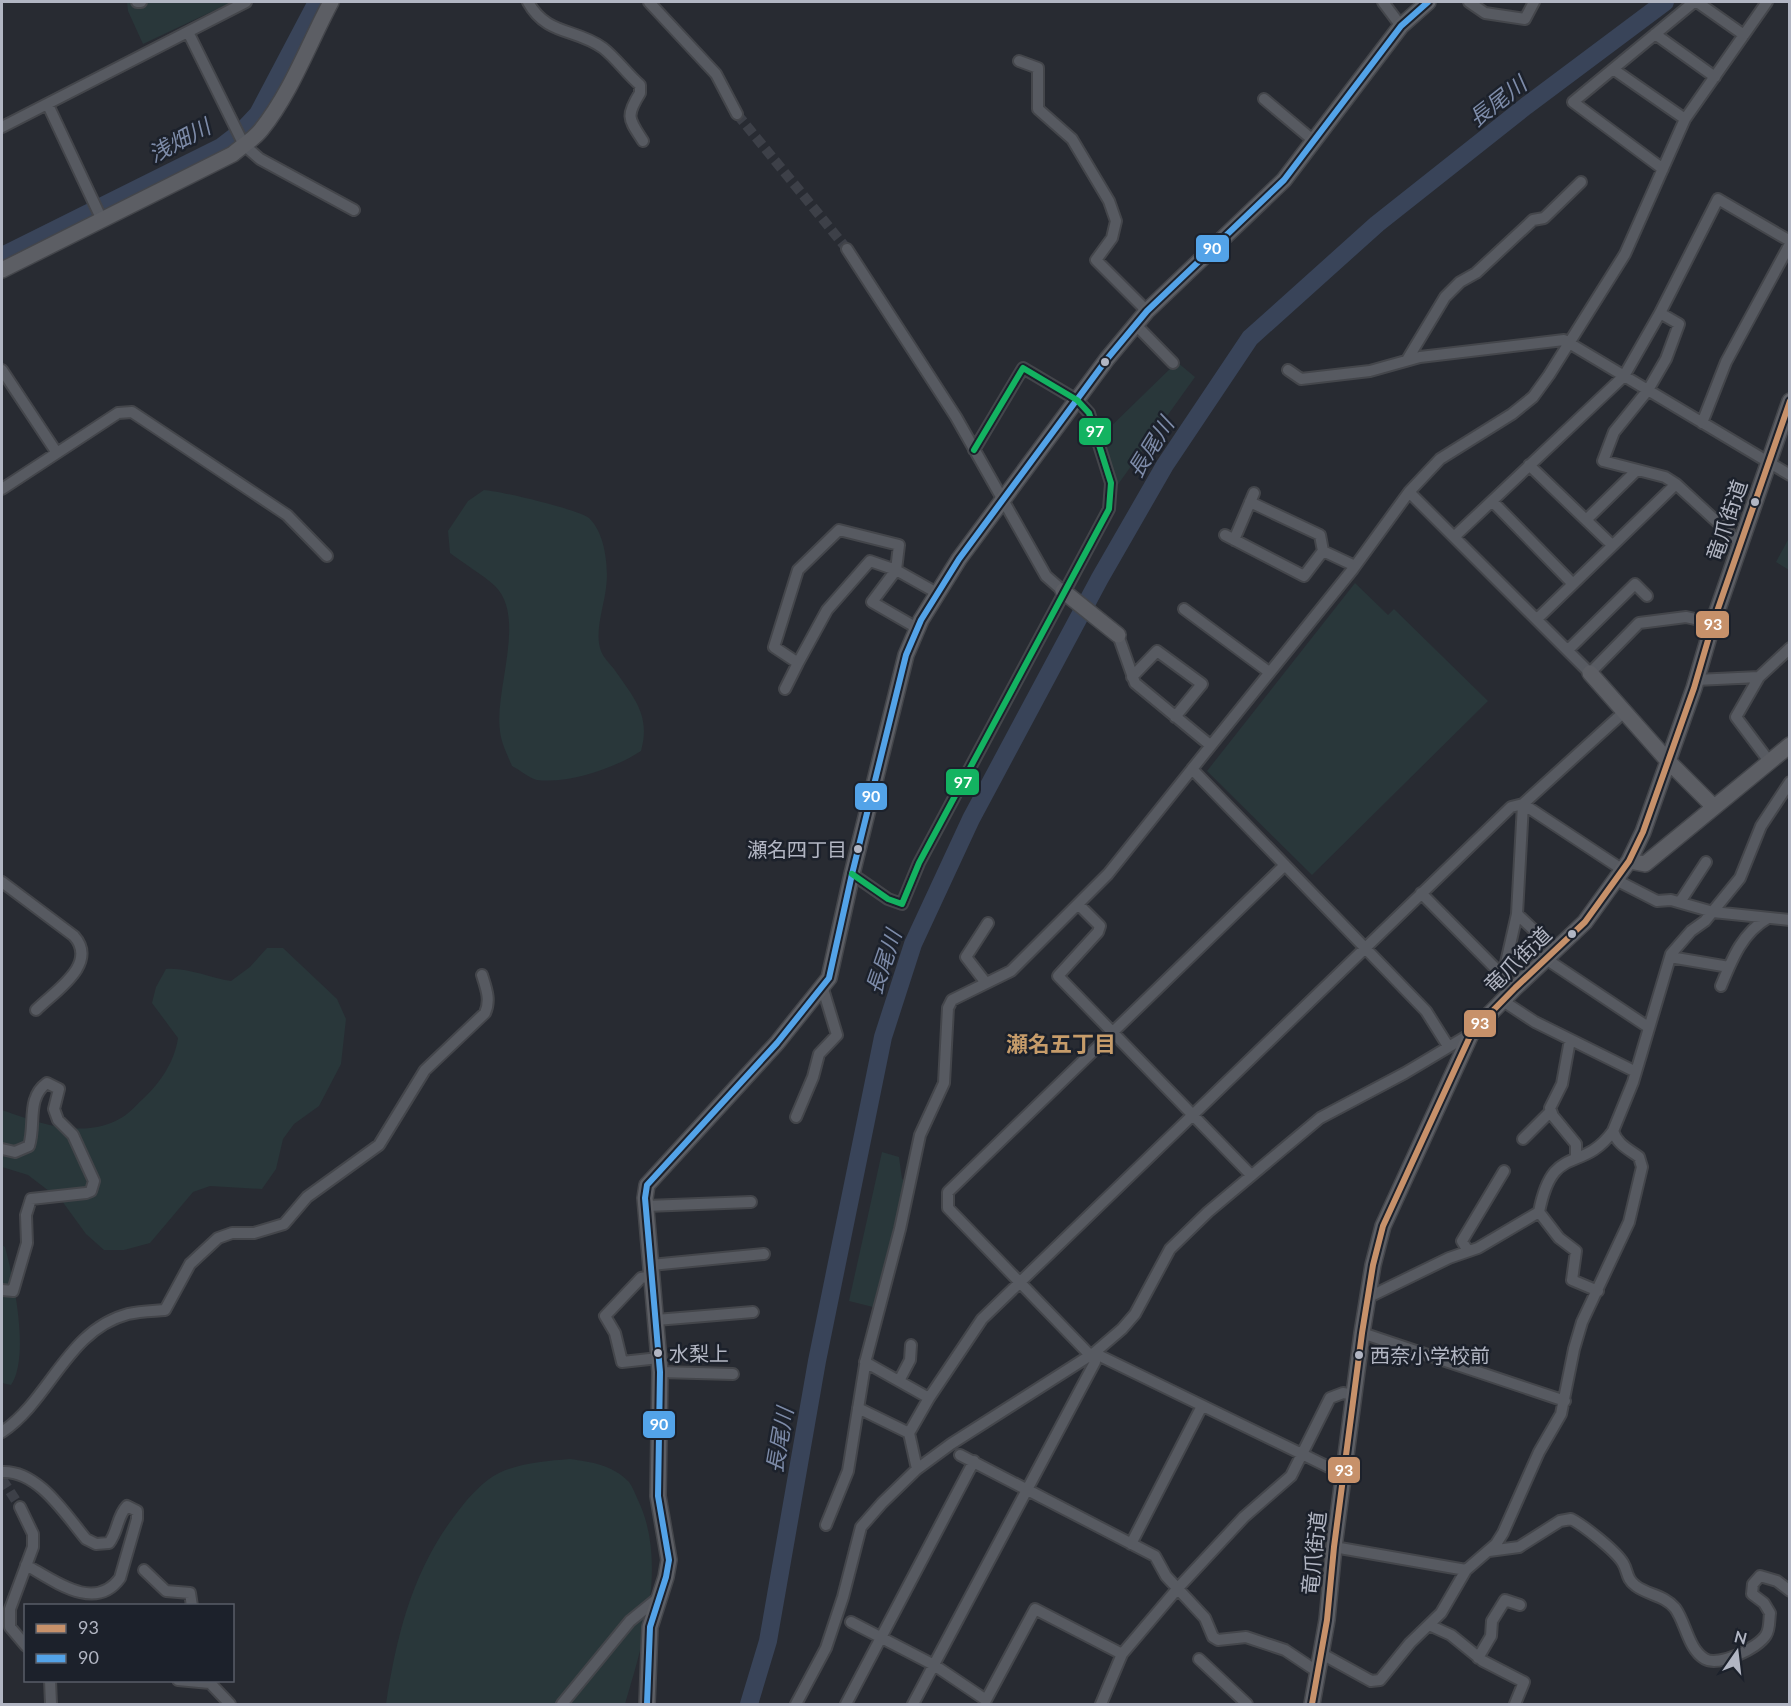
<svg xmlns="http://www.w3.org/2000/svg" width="1791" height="1706" font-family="Lato,'Noto Sans JP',sans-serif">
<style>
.green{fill:#29373a}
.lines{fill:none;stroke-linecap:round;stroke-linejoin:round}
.river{stroke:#394459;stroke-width:18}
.street-tunnel{stroke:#3d4048;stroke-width:10;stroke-dasharray:10 5;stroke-linecap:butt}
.street-casing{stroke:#44464b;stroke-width:14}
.secondary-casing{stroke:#44464b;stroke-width:18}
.street{stroke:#575a61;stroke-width:10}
.secondary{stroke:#5c5e64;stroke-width:15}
.bus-1-casing{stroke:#1c212b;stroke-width:10}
.bus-2-casing{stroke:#1c212b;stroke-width:10}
.bus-3-casing{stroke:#1c212b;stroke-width:10}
.bus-1{stroke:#c7916a;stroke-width:6}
.bus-2{stroke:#53a3e8;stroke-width:6}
.bus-3{stroke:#13b361;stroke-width:6}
.bus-dot{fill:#b2b6c3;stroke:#1c212b;stroke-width:2}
.labels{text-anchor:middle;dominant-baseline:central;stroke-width:5;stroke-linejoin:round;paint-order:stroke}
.bus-label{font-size:20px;fill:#b2b6c3;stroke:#1c212b;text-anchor:start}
.street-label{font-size:21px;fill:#b2b6c3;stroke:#1c212b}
.water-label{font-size:22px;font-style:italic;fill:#7d8ba8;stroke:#1c212b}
.neighbourhood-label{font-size:22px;font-weight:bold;fill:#c69c6a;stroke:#1c212b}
.line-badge{stroke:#1c212b;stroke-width:2}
.badge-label{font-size:16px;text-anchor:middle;font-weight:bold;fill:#fff}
</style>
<rect width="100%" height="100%" fill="#282b32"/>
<path class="green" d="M 127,2 L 232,2 L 143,44 L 128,11 Z
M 1177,362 L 1195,377 L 1114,490 L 1101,436 Z
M 484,490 C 500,491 580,510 589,518 C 605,533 609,567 606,588 C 604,606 594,633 601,651 C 603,657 610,664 614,669 C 634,698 651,715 641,751 C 615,768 569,784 537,780 C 529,778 520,770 512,766 C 508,756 501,743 500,731 C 494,691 527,617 495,586 C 482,574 464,564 450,553 L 448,531 L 468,501 Z
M 1789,538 L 1789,570 L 1776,562 Z
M 1355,583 L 1388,615 L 1394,609 L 1488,701 L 1312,875 L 1207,771 Z
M 267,948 L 283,948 L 337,999 L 346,1019 L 341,1064 L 319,1106 L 294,1124 L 283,1139 L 276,1169 L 262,1189 L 210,1186 L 193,1192 L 150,1243 L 124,1250 L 104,1250 L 86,1234 L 62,1201 L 28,1175 L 2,1167 L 2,1110 C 39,1123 83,1140 121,1118 C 130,1113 138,1103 145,1097 C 161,1082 175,1060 178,1038 L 152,1003 L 156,987 L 166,969 C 186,967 211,978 231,981 L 250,967 Z
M 882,1152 L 899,1157 L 902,1179 L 906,1181 L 873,1307 L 849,1301 Z
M 2,1245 L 5,1247 C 14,1280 30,1357 11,1385 L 2,1383 Z
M 570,1459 C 591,1462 613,1465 629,1482 C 632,1486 635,1493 637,1498 C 668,1560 644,1641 625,1704 L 386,1704 C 397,1633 413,1568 459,1510 C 469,1497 483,1481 499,1473 C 520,1463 546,1461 570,1459 Z"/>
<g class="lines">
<path class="river" d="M 2,256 L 221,147 L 243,130 L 258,114 L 317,2
M 749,1704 L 768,1641 L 817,1361 L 883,1037 L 913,944 L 971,819 L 1100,578 L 1165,465 L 1250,338 L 1377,224 L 1526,106 L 1665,2"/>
<path class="street-tunnel" d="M 737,114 L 847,249
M 2,1479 L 20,1507"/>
<defs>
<path id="street" d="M 137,2 L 141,2
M 528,2 C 547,36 576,28 603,48 C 616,58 627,74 640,85 L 640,93 C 625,117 629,119 643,141
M 649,2 L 716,74 L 737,114
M 1383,2 L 1401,26
M 1469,2 L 1485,13 L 1525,19 L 1534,2
M 1697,2 L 1744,35
M 188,32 L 244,145 L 260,159 L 354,210
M 1655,34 L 1715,77
M 1019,61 L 1038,68 L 1038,109 L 1072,139 L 1109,201 L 1116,221 L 1112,238 L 1096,260 L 1147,311
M 1613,69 L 1685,119
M 1264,99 L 1314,141
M 48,105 L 102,220
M 2,127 L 246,2
M 1663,169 L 1573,102 L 1694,2
M 847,249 L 956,417 L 1046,576 L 1063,591
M 1660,313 L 1679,324 L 1666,359 L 1648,390 L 1614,432 L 1603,461 L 1665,477 L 1676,484
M 1135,324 L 1173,363
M 1407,360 L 1445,297 L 1460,282 L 1476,273 L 1533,220 L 1544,218 L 1581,182
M 2,370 L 57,453
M 1288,370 L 1301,379 L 1370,371 L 1420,357 L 1564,340 L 1790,475
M 1702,423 L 1726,362 L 1790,244
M 1529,465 L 1612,545
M 2,489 L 118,413 L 132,412 L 287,515 L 327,556
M 1409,492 L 1590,673 L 1639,623 L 1686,617 L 1713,623
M 1492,501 L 1573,584
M 1250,502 L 1320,535 L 1323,551
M 1586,520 L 1636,471
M 1225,535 L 1304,576 L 1323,551 L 1355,566
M 1455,536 L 1624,376 L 1660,313 L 1718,199 L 1790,241
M 1234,540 L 1254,493
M 1184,609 L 1269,672
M 1537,619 L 1676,484 L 1740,543
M 917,628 L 872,602 L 896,570 L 870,561 L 827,610 L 798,663 L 774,647 L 798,570 L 839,530 L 899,545 L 896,570 L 937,593
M 1118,635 L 1135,683 L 1210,745
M 1568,650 L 1635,584 L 1647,596
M 1132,677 L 1157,651 L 1202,684 L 1175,717
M 1696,680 L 1759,677
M 785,689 L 798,663
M 1769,761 L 1736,717 L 1759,677 L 1790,648
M 1192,769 L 1353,569 L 1409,492 L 1440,459 L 1512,414 L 1533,397 L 1549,375 L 1625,254 L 1685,119 L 1767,2
M 852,874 L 888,899 L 902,904 L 919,863 L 1109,509 L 1111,483 L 1089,413 L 1077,400 L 1023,368 L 974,450
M 1616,880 L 1657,901 L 1671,900 L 1713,912 L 1790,920
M 2,882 L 74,936 C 99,964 55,991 36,1010
M 1421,893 L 1503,976
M 1680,902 L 1706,862
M 1517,914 L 1555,950
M 1670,957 L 1729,967
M 1546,959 L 1648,1027
M 986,983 L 966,957 L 988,923
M 1721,986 C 1732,959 1742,933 1768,918
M 1515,988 L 1503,976 L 1517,914 L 1523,804 L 1623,870
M 1503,1001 L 1535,1022 L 1636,1072
M 1570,1040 L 1562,1084 L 1550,1108 L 1553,1116 L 1576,1144 L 1576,1158
M 796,1117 L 813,1077 L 819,1054 L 837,1035 L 823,989
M 1523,1139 L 1551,1111
M 2,1149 L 15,1152 L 29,1146 C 36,1124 26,1098 47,1083 L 59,1089 L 54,1109 L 58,1120 L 73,1135 L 94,1181 L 91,1191 L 86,1193 L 31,1199 L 26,1215 L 27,1243 L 13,1291 L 2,1290
M 1251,1175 L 1058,976 L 1098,932 L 1100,926 L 1078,904 L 1108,874 L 1192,769 L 1426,1011 L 1448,1046
M 646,1206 L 751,1202
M 1539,1212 L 1559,1238 L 1576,1251 L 1572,1280 L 1598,1291
M 1468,1251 L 1462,1241 L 1504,1171
M 651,1265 L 764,1254
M 652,1276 L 641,1278 L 605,1316 L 615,1333 L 622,1362 L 659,1358
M 1367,1298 L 1449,1258 L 1478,1248 L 1539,1212 C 1553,1141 1581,1175 1613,1131
M 656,1320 L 753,1312
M 1362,1333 L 1565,1401
M 1094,1353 L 1343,1474
M 1090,1355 L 948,1208 L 948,1192 L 1285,865
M 865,1362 L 929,1398
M 660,1372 L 733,1374
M 900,1379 L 910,1360 L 911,1345
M 858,1408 L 909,1433
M 2,1432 C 50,1400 67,1330 128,1314 C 140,1311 153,1311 165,1310 L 190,1264 L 218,1238 L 232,1233 L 254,1233 L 284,1224 L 307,1197 L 379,1145 L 425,1070 L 485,1013 C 491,1000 486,988 482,975
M 960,1455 L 1155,1556 L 1166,1576 L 1205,1618 L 1213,1637 L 1218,1640 L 1246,1637 L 1285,1650 L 1318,1672
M 917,1469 L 909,1433 L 929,1398 L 982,1319 L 1511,807 L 1523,804 L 1624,712
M 2,1472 C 38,1470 65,1514 86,1539 L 96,1544 L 109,1543 C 118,1532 117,1516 127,1506 L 137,1511 L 137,1519 L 120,1578 C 95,1613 53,1580 26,1565
M 20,1507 L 33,1534 L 33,1547 L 10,1609 L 10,1627 L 26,1646
M 826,1525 L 848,1471 L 866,1359 L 900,1229 L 920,1135 L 944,1083 L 948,1008 L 952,1000 L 1011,971 L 1078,904
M 1131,1544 L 1202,1406
M 1334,1547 L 1466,1570
M 1489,1551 L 1519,1547 L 1560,1521 L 1571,1519 C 1583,1525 1616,1551 1623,1563 C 1628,1571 1626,1579 1636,1586 C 1648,1595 1664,1595 1675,1608 C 1686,1623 1688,1649 1705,1659 C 1719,1667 1758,1648 1766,1635 C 1770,1629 1769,1620 1770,1613 L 1764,1603 L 1752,1594 L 1753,1584 L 1760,1576 L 1777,1581 L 1790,1591
M 144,1570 L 166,1591 L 190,1593 L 192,1606
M 851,1622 L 934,1665 L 986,1700 L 1035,1609 L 1122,1654
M 1429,1625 L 1451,1635 L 1483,1661 L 1524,1682 L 1515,1704
M 1322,1654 L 1371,1681 L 1380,1680 L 1410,1643 L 1441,1613 L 1466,1570 L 1496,1544 L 1503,1533 L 1539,1452 L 1561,1414 L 1574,1349 L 1582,1322 L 1629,1222 L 1642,1167 L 1639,1157 C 1628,1149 1617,1144 1613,1131 L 1633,1082 L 1671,954 L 1691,931 L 1705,921 L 1740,878 L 1761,826 L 1790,782
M 1478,1658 L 1491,1636 L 1492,1621 L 1505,1600 L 1520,1605
M 1199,1659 L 1247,1704
M 50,1680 L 51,1704
M 178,1680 L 210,1683 L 230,1704
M 562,1704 L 630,1621 L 657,1599
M 796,1704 L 826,1648 L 843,1597 L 861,1527 L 882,1503 L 917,1469 L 951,1444 L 1094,1353 L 1122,1329 L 1135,1314 L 1170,1249 L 1208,1212 L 1320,1118 L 1405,1073 L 1472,1033
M 846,1704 L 974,1461
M 913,1704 L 1095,1362 L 1094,1353
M 1101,1704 L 1122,1654 L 1178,1588 L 1244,1517 L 1291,1476 L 1330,1398 L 1343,1393 L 1355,1395"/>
<path id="secondary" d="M 2,270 L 233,154 C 242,146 254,139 261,130 C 291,93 309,43 331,2
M 1063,591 L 1118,635
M 1590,673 L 1668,761 L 1713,806
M 1629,861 L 1645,864 L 1790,745
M 647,1704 L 650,1627 L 666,1577 L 669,1560 L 658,1496 L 660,1372 L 645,1198 L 647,1185 L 777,1043 L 829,978 L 852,874 L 906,655 L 921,620 L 959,559 L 1107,359 L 1147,311 L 1284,180 L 1401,26 L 1428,2
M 1312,1704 L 1327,1620 L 1334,1547 L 1362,1333 L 1373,1265 L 1383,1226 L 1472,1032 L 1515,988 L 1585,922 L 1629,861 L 1643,832 L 1694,688 L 1713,623 L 1790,401"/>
</defs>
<use href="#street" class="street-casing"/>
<use href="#secondary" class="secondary-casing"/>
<use href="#street" class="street"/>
<use href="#secondary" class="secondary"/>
<defs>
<path id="bus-1" d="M 1312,1704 L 1327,1620 L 1334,1547 L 1362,1333 L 1373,1265 L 1383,1226 L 1472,1032 L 1515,988 L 1585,922 L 1629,861 L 1643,832 L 1694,688 L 1713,623 L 1790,401"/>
<path id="bus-2" d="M 647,1704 L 650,1627 L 666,1577 L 669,1560 L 658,1496 L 660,1372 L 645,1198 L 647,1185 L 777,1043 L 829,978 L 852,874 L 906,655 L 921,620 L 959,559 L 1107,359 L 1147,311 L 1284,180 L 1401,26 L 1428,2"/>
<path id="bus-3" d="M 852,874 L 888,899 L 902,904 L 919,863 L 1109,509 L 1111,483 L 1089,413 L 1077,400 L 1023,368 L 974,450"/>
</defs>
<use href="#bus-1" class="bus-1-casing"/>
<use href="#bus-2" class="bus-2-casing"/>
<use href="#bus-3" class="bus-3-casing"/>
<use href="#bus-1" class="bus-1"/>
<use href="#bus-2" class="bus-2"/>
<use href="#bus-3" class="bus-3"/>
</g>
<g class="bus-dot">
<circle cx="1105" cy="362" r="5"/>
<circle cx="1755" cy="502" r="5"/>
<circle cx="858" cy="849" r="5"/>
<circle cx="1572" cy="934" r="5"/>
<circle cx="658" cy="1353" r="5"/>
<circle cx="1359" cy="1355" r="5"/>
</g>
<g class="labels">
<g class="bus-label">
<text x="847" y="849" text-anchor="end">瀬名四丁目</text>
<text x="669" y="1353">水梨上</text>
<text x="1370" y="1355">西奈小学校前</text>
</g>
<g class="street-label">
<text transform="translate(1726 520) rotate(-71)">竜爪街道</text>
<text transform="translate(1517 959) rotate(-44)">竜爪街道</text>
<text transform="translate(1313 1553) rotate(-84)">竜爪街道</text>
</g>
<g class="water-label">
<text transform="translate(1497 101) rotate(-38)">長尾川</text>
<text transform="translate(179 140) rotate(-28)">浅畑川</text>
<text transform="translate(1150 447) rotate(-58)">長尾川</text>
<text transform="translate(883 962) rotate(-71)">長尾川</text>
<text transform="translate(779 1440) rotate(-80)">長尾川</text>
</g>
<g class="neighbourhood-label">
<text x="1061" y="1043">瀬名五丁目</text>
</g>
</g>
<g class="line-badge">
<rect x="1195" y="234" width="35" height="29" rx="6" fill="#53a3e8"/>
<rect x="1078" y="417" width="34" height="29" rx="6" fill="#13b361"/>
<rect x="1695" y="610" width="35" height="29" rx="6" fill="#c7916a"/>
<rect x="945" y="768" width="35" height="28" rx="6" fill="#13b361"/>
<rect x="854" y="782" width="34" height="29" rx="6" fill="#53a3e8"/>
<rect x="1463" y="1009" width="34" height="29" rx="6" fill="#c7916a"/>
<rect x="642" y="1410" width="34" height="29" rx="6" fill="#53a3e8"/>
<rect x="1327" y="1456" width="34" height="28" rx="6" fill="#c7916a"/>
</g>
<g class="badge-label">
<text x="1212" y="254">90</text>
<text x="1095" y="437">97</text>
<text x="1713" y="630">93</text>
<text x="963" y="788">97</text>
<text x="871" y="802">90</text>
<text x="1480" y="1029">93</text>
<text x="659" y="1430">90</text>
<text x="1344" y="1476">93</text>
</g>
<rect width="1791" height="1706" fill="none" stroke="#b2b6c3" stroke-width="6"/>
<rect x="24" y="1604" width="210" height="78" fill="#1c212b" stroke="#585d68" stroke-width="1.5"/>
<rect x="36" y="1624" width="30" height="9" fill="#c7916a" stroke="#585d68" stroke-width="1.5"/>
<text x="78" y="1634" font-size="18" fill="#b2b6c3">93</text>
<rect x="36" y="1654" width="30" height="9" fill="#53a3e8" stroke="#585d68" stroke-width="1.5"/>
<text x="78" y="1664" font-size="18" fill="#b2b6c3">90</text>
<g transform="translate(1737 1652) rotate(14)" stroke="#1c212b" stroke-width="4.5" paint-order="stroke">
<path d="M0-4.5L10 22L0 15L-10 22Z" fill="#b2b6c3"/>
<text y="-9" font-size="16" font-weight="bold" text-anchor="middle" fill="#b2b6c3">N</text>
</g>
</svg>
